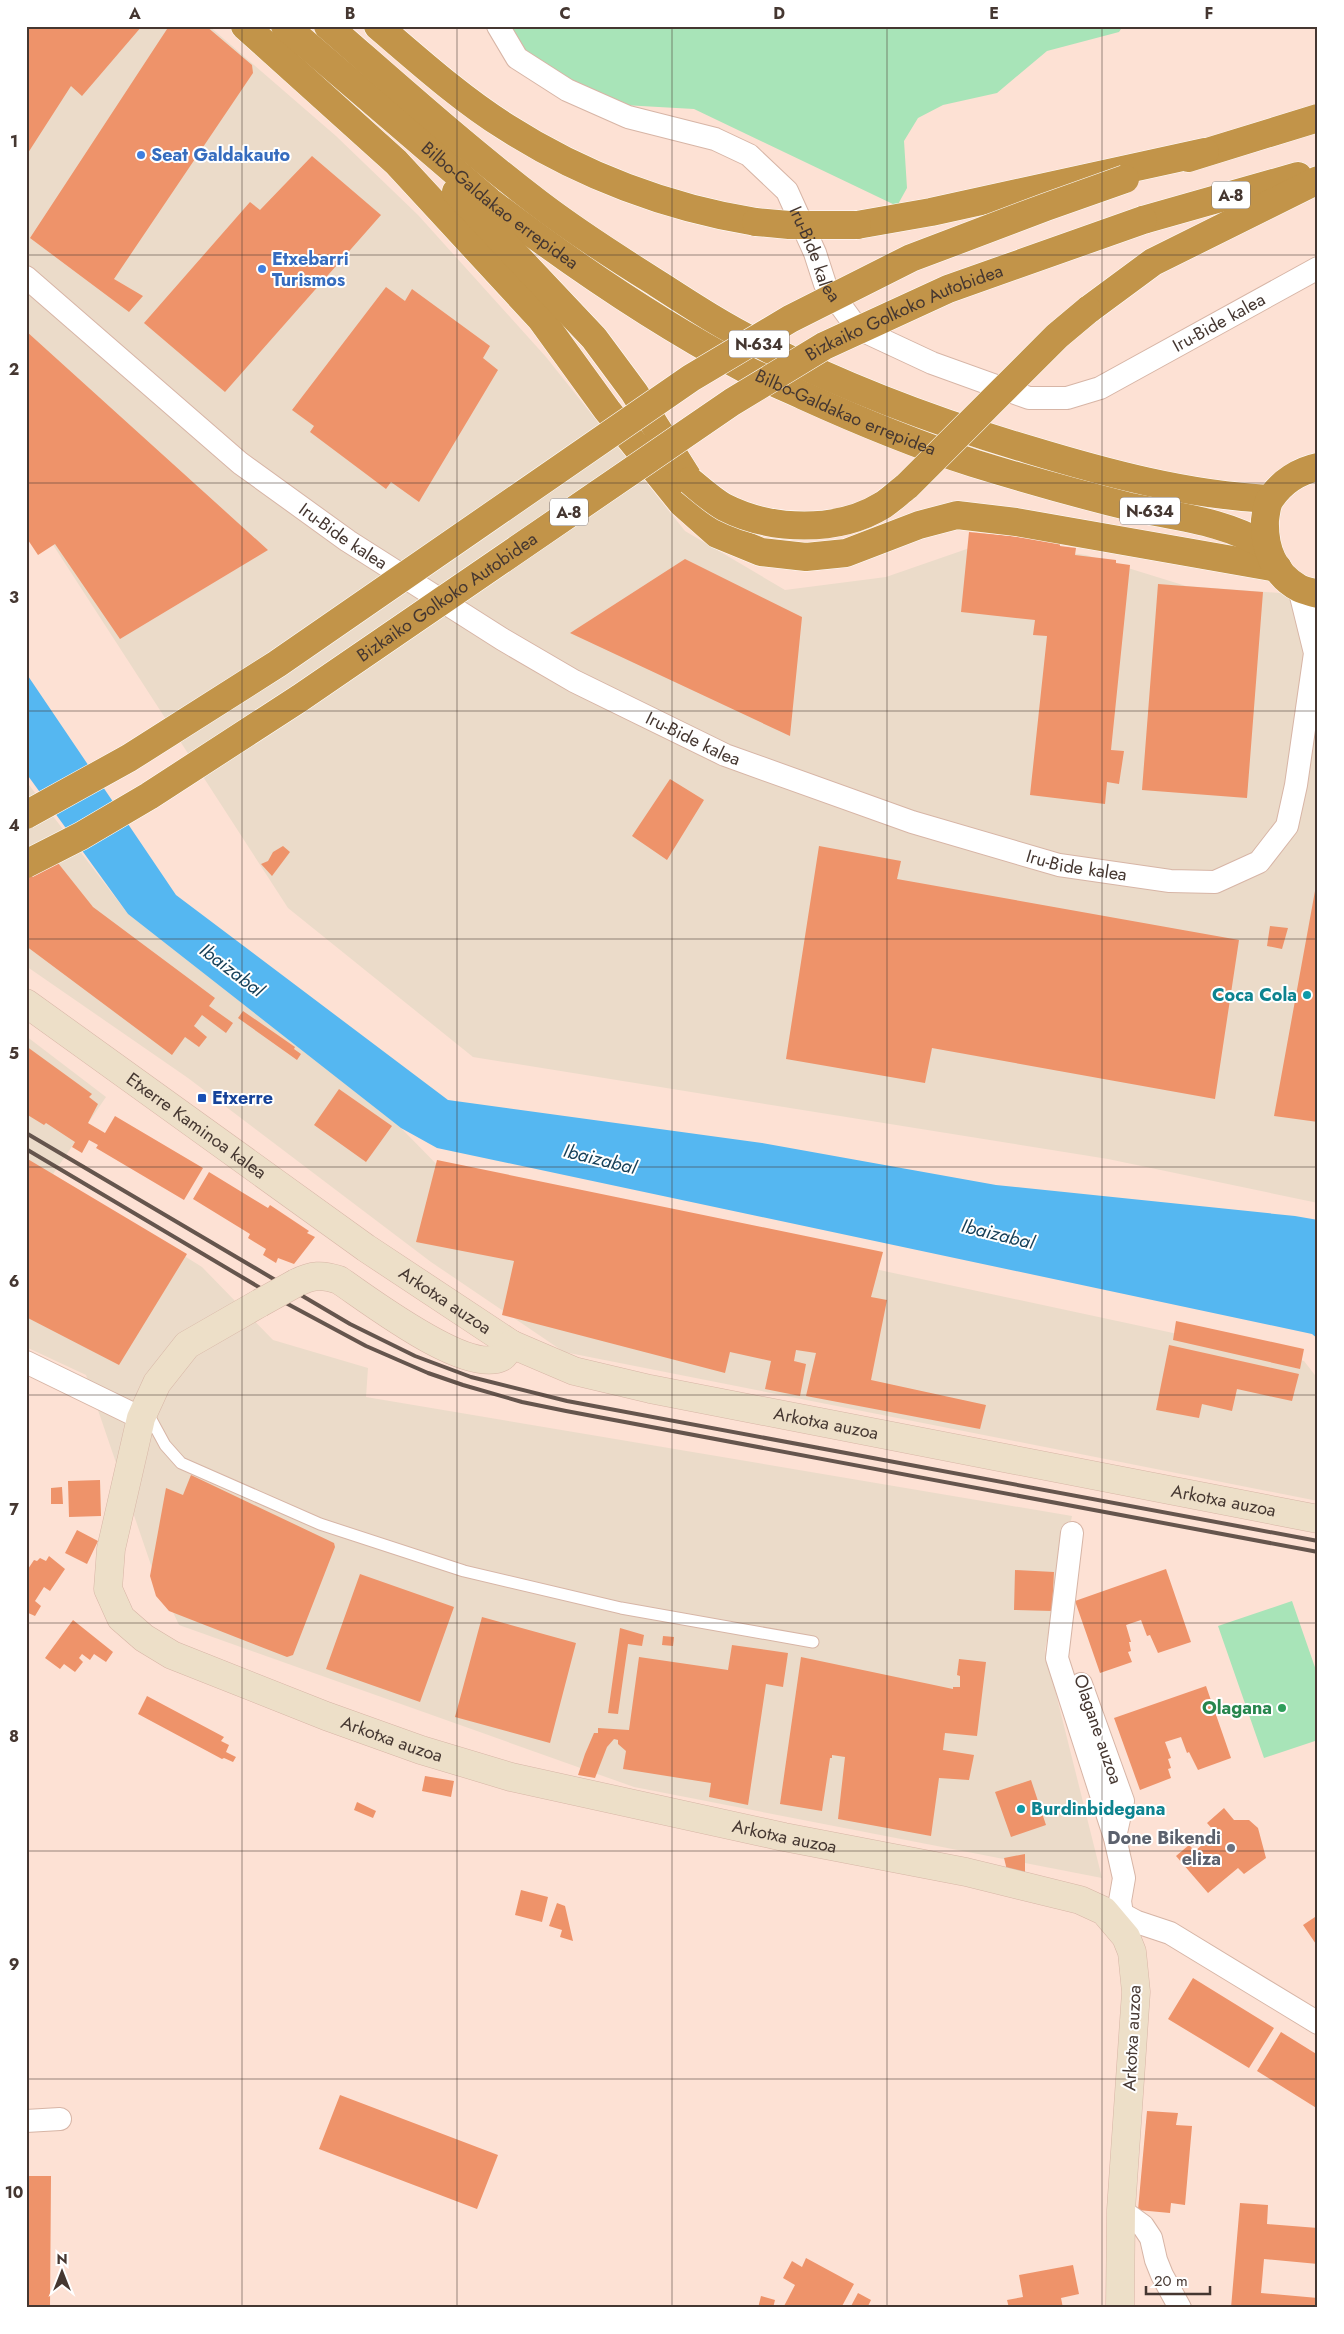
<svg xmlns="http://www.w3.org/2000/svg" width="1344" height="2334" font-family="Jost,sans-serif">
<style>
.industrial{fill:#ebdbc9}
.green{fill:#a8e4b8}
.water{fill:#55b7f1}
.building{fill:#ee936a}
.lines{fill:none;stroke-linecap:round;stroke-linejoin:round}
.lane-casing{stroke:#d7b5a6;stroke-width:13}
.street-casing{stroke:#d7b5a6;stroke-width:24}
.secondary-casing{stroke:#d7b5a6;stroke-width:29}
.highway-casing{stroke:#fff;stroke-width:29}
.lane{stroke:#fff;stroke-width:11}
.street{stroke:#fff;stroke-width:22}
.secondary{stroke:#eddfc8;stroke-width:28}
.highway{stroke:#c29449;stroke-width:28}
.rail{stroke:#65554d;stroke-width:4}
.secondary-bridge-casing{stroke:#d7b5a6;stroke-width:29;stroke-linecap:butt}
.highway-bridge-casing{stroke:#fff;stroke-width:29;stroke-linecap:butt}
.secondary-bridge{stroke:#eddfc8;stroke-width:28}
.highway-bridge{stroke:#c29449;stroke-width:28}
.grid{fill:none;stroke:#453731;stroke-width:1;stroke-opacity:0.55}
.shop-dot{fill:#3f7fe0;stroke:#fff;stroke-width:2}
.culture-dot{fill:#0f9aa8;stroke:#fff;stroke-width:2}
.transit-dot{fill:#1a4fb4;stroke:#fff;stroke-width:2}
.leisure-dot{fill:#2e9e5b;stroke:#fff;stroke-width:2}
.worship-dot{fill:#6b7280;stroke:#fff;stroke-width:2}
.labels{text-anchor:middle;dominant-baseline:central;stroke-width:4;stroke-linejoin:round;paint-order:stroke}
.shield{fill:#fff;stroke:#7d736f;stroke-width:1}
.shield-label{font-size:16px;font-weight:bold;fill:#453731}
.shop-label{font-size:18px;font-weight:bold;fill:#366cbe;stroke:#fff;text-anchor:start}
.street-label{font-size:18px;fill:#453731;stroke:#fff}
.culture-label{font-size:18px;font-weight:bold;fill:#0d838f;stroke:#fff;text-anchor:end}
.transit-label{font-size:18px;font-weight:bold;fill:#164399;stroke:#fff;text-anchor:start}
.leisure-label{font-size:18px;font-weight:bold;fill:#27864d;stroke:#fff;text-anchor:end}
.worship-label{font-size:18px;font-weight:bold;fill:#5b616d;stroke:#fff;text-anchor:end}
.water-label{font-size:19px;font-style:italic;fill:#163f57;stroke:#fff}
.neatline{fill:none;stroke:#453731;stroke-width:2}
.grid-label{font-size:16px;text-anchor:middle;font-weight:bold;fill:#453731}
</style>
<rect width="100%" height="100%" fill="#fde1d4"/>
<path class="industrial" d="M 26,26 L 209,26 L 336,136 L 418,215 L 546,357 L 685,531 L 785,590 L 886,577 L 987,542 L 1086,555 L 1186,586 L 1318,596 L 1318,1203 L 1108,1159 L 473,1057 L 288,908 L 26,503 Z
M 26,781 L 128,914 L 401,1128 L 450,1178 L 1304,1361 L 1318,1379 L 1318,1501 L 564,1352 L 431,1262 L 188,1078 L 26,966 Z
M 26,1036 L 106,1097 L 53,1174 L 202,1267 L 273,1340 L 368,1368 L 366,1397 L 1072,1516 L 1045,1650 L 1102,1878 L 634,1787 L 179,1625 L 151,1565 L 86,1375 L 26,1347 Z"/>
<path class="green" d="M 489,26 L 1123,26 L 1119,32 L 1047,51 L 997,93 L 943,105 L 918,118 L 904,141 L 907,188 L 897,206 L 694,109 L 588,103 Z
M 1292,1601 L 1318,1676 L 1318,1740 L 1264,1758 L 1218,1626 Z"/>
<path class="water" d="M 26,673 L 176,895 L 448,1100 L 762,1143 L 996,1185 L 1295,1216 L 1318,1220 L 1318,1339 L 1312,1334 L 437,1148 L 401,1128 L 128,914 L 26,773 Z"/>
<path class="building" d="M 26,26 L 142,26 L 82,96 L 71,86 L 26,156 Z
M 169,26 L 206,26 L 252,65 L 253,73 L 114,279 L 143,296 L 129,312 L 30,238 Z
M 312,156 L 381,215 L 225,392 L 144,323 L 250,202 L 260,210 Z
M 386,287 L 405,301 L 412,289 L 490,346 L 483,358 L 498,370 L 419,502 L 391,482 L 386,489 L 310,432 L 314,426 L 292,410 Z
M 26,331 L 268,550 L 120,639 L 55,544 L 38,555 L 26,537 Z
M 969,532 L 1060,541 L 1060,546 L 1076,548 L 1075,555 L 1116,560 L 1116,563 L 1130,565 L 1111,750 L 1124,751 L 1119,784 L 1107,782 L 1105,804 L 1030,795 L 1047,636 L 1033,635 L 1035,620 L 961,612 Z
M 685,559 L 802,617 L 790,736 L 570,633 Z
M 1158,584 L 1263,592 L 1247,798 L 1142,790 Z
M 670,779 L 704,800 L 667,860 L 632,836 Z
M 283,846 L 290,852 L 272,876 L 261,864 L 268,861 L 273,852 Z
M 819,846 L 901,861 L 897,879 L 1239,940 L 1215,1099 L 932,1048 L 925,1083 L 786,1059 Z
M 54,858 L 93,907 L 215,998 L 209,1006 L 233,1023 L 226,1033 L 202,1015 L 194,1026 L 207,1037 L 199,1047 L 185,1037 L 172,1055 L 26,946 L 26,872 Z
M 1317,880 L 1318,880 L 1318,1122 L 1274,1116 Z
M 1270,926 L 1288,928 L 1282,949 L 1267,946 Z
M 243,1011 L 295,1047 L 294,1049 L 301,1054 L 297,1060 L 238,1018 Z
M 26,1046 L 92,1094 L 89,1097 L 98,1104 L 88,1123 L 105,1133 L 115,1116 L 203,1168 L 184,1200 L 96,1148 L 98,1145 L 89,1140 L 82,1153 L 72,1147 L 75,1142 L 46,1123 L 44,1125 L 26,1114 Z
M 339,1089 L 392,1126 L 366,1162 L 314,1125 Z
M 26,1158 L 187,1254 L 119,1365 L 26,1317 Z
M 437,1160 L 883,1252 L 871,1297 L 887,1300 L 871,1380 L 986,1405 L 980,1429 L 806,1396 L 816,1353 L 796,1350 L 794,1361 L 806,1364 L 800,1396 L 765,1389 L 771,1361 L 730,1352 L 725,1373 L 502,1315 L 514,1261 L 416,1242 Z
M 209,1172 L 268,1208 L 270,1205 L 309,1231 L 307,1233 L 315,1237 L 294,1264 L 278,1258 L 276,1263 L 263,1255 L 266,1249 L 248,1238 L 250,1234 L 193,1199 Z
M 1176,1321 L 1304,1349 L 1300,1369 L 1173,1340 Z
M 1169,1345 L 1299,1374 L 1292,1401 L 1237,1389 L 1232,1411 L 1202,1404 L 1199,1418 L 1156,1410 Z
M 191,1475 L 334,1543 L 335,1547 L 293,1655 L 287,1657 L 169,1611 L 156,1596 L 150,1576 L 166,1488 L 183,1495 Z
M 100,1480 L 101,1516 L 69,1517 L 68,1481 Z
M 62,1487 L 63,1504 L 51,1504 L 51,1488 Z
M 77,1530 L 98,1541 L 87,1564 L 65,1553 Z
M 49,1556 L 65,1569 L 50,1591 L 44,1587 L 35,1601 L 41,1606 L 35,1616 L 26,1612 L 26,1572 L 34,1560 L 37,1561 L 40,1558 L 46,1561 Z
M 1166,1569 L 1191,1642 L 1158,1653 L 1150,1635 L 1147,1636 L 1141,1620 L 1126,1625 L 1131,1642 L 1129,1642 L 1131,1651 L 1128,1652 L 1132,1662 L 1100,1673 L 1075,1601 Z
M 1015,1570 L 1054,1572 L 1052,1611 L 1014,1610 Z
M 360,1574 L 454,1607 L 420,1702 L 326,1669 Z
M 482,1617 L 576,1643 L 550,1743 L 455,1717 Z
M 73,1620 L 113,1652 L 106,1662 L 94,1654 L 90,1660 L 82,1654 L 79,1658 L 83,1662 L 75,1672 L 64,1664 L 60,1669 L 45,1658 Z
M 620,1628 L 644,1635 L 642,1646 L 628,1644 L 618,1714 L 608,1713 Z
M 663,1636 L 674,1637 L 673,1646 L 662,1645 Z
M 732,1645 L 788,1653 L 783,1687 L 766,1684 L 748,1805 L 709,1797 L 711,1783 L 623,1769 L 626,1751 L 618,1744 L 618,1740 L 614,1739 L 607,1747 L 595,1778 L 578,1775 L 585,1754 L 594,1733 L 598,1733 L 598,1728 L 629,1730 L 639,1657 L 728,1670 Z
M 801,1657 L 953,1689 L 953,1687 L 960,1687 L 960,1676 L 957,1675 L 959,1659 L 986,1662 L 977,1736 L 945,1733 L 943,1750 L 974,1755 L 969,1780 L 939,1778 L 931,1836 L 838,1819 L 845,1757 L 832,1755 L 832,1758 L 830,1758 L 822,1811 L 780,1804 Z
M 1206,1686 L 1231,1758 L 1198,1770 L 1189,1752 L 1187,1753 L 1181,1737 L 1165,1742 L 1171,1758 L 1168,1759 L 1171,1768 L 1168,1769 L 1171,1778 L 1140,1790 L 1114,1718 Z
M 147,1696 L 224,1737 L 221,1741 L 229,1745 L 226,1752 L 236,1757 L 233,1762 L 224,1758 L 222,1759 L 138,1714 Z
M 425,1776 L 454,1781 L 451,1797 L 422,1791 Z
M 1031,1780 L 1046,1825 L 1011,1837 L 995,1792 Z
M 357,1802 L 376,1811 L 373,1818 L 354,1810 Z
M 1224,1808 L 1234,1820 L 1249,1820 L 1258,1828 L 1266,1858 L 1244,1874 L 1238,1868 L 1208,1893 L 1176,1856 L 1189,1845 L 1195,1851 L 1216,1833 L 1207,1823 Z
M 1025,1854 L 1025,1873 L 1007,1870 L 1004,1858 Z
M 521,1890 L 548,1897 L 542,1922 L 515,1915 Z
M 557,1903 L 565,1906 L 573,1941 L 560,1937 L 562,1930 L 549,1926 Z
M 1318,1915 L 1318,1947 L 1303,1925 Z
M 1193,1978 L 1274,2028 L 1249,2068 L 1168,2019 Z
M 1281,2032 L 1318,2055 L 1318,2109 L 1257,2071 Z
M 340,2095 L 498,2155 L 477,2209 L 319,2149 Z
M 1147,2111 L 1178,2113 L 1176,2125 L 1192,2126 L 1185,2205 L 1171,2203 L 1170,2213 L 1138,2210 Z
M 26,2176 L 51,2176 L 50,2308 L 26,2308 Z
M 1240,2203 L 1268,2205 L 1267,2224 L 1318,2228 L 1318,2264 L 1264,2259 L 1261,2293 L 1318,2298 L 1318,2308 L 1231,2308 Z
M 806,2258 L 854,2284 L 841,2308 L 783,2308 L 795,2285 L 783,2278 L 792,2261 L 802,2267 Z
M 1073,2265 L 1079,2294 L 1061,2298 L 1063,2308 L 1009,2308 L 1007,2300 L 1023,2297 L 1019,2275 Z
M 858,2293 L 871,2300 L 867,2308 L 850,2308 Z
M 761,2296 L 775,2300 L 773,2308 L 758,2308 Z"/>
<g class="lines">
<defs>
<path id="lane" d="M 146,1410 L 165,1445 L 181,1463 L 320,1524 L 464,1571 L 621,1608 L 813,1642"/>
<g id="street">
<path id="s1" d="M 498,26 L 517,58 L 567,90 L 628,117 L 715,139 L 749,155 L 787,191 L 815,253 L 825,284 L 857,328 L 932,363 L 1029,398 L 1067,398 L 1100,388 L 1318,268"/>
<path id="s2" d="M 26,277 L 240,463 L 348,541 L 502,639 L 574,681 L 725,755 L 912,822 L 1059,865 L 1170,881 L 1215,882 L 1259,862 L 1287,826 L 1296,785 L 1315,653 L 1299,588"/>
<path d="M 26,1362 L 141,1418"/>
<path d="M 1072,1533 L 1057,1658 L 1115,1838 L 1124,1878 L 1120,1901 L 1122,1914"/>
<path d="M 1081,1684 L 1123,1801 L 1115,1837"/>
<path d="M 1114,1921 L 1122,1914 L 1137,1922 L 1170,1933 L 1318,2023"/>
<path d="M 26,2121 L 60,2119"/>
<path d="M 1121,2210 L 1143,2226 L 1151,2238 L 1156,2260 L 1162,2275 L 1180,2308"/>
</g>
<g id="secondary">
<path id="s3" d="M 26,1003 L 366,1248 L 511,1344 L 574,1371 L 650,1389 L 1318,1519"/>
<path d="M 296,1283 C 312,1275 322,1274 339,1280 C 369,1300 467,1376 502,1357 C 506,1354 508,1349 511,1344"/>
<path id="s4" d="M 260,1303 L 187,1345 L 157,1383 L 141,1418 L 111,1549 L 108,1589 L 121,1618 L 144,1638 L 172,1655 L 326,1716 L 421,1750 L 511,1777 L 784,1837 L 966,1872 L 1080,1900 L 1104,1911 L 1126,1937 L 1132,1952 L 1136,1992 L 1121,2210 L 1120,2308"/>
</g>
<g id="highway">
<path d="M 245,26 L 396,162 L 541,319 L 607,410 L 682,503 L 717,534 L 761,552 L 806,557 L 846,553 L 919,525 L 957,515 L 1016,522 L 1278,568"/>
<path id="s5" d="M 285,26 L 489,201 C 570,263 655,321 745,369 C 764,379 785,387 804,396 C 859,421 915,444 973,463 C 1025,479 1078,494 1131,507 C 1177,517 1226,521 1267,547"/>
<path d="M 328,26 C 397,86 466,148 538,203 C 576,232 615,257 655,282 C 689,304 724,327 761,345 C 846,388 936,422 1027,449 C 1106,473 1187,495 1269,499"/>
<path d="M 378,26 C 419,61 460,98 506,127 C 581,175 668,208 756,222"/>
<path d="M 1188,158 L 1318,118"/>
<path d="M 456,192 L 594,338 L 634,392 L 690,481"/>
<path d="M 1143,220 L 1298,176"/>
<path d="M 857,225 L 931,212 L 1205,152"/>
<path d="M 1088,310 L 1153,262 L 1318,180"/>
<path d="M 1318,467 C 1299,471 1282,482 1271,498 C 1267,503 1266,513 1265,520 C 1264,547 1273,574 1299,588 C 1305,591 1312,592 1318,594"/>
</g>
</defs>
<use href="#lane" class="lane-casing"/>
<use href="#street" class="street-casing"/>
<use href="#secondary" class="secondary-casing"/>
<use href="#highway" class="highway-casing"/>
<use href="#lane" class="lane"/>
<use href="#street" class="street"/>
<use href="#secondary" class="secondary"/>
<use href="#highway" class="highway"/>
<path class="rail" d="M 26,1133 L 350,1324 L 415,1356 L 471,1377 L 567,1401 L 1318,1541
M 26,1149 L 284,1302 L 366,1346 L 428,1373 L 463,1385 L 522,1402 L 566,1411 L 1318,1552"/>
<defs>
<path id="secondary-bridge" d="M 260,1303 L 296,1283"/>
<g id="highway-bridge">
<path d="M 756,222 L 789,225 L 857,225"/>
<path d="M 690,481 C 701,490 712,500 724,507 C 771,531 838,533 883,505 C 892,499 899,492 907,486 L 1057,336 L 1088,310"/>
<path d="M 26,815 L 129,758 L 277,664 L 691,378 L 790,319 L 911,258 L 1046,207 L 1125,179"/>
<path id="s6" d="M 26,864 L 81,836 L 149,796 L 300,698 L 732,402 L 824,346 L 948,289 L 1143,220"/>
</g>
</defs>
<use href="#secondary-bridge" class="secondary-bridge-casing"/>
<use href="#highway-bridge" class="highway-bridge-casing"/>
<use href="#secondary-bridge" class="secondary-bridge"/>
<use href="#highway-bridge" class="highway-bridge"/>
</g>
<path class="grid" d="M 242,26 L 242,2308M 457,26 L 457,2308M 672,26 L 672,2308M 887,26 L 887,2308M 1102,26 L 1102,2308M 26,255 L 1318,255M 26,483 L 1318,483M 26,711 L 1318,711M 26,939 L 1318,939M 26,1167 L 1318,1167M 26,1395 L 1318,1395M 26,1623 L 1318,1623M 26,1851 L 1318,1851M 26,2079 L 1318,2079"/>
<g class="shop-dot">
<circle cx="141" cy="155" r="5"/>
<circle cx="262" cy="269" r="5"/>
</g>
<g class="culture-dot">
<circle cx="1307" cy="995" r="5"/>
<circle cx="1021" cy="1809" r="5"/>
</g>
<rect class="transit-dot" x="197" y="1093" width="10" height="10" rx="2.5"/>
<circle class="leisure-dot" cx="1282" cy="1708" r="5"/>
<circle class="worship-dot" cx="1231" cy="1848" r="5"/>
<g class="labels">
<g class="shield">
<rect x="1212" y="181.5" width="38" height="27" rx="4"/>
<rect x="729" y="330.5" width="60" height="27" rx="4"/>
<rect x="1120" y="497.5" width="60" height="27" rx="4"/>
<rect x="550" y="498.5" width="38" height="27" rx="4"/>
</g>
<g class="shield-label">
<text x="1231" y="195">A-8</text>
<text x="759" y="344">N-634</text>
<text x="1150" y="511">N-634</text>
<text x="569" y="512">A-8</text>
</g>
<g class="shop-label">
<text x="151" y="155">Seat Galdakauto</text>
<text x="272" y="259">Etxebarri<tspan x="272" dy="21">Turismos</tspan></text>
</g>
<g class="street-label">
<text stroke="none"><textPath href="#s5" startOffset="280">Bilbo-Galdakao errepidea</textPath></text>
<text stroke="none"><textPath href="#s1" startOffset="412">Iru-Bide kalea</textPath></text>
<text stroke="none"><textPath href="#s6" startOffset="1039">Bizkaiko Golkoko Autobidea</textPath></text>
<text stroke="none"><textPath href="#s1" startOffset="892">Iru-Bide kalea</textPath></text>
<text stroke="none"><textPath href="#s5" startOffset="685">Bilbo-Galdakao errepidea</textPath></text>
<text stroke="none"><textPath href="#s2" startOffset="410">Iru-Bide kalea</textPath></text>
<text stroke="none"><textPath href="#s6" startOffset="499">Bizkaiko Golkoko Autobidea</textPath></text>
<text stroke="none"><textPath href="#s2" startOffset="815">Iru-Bide kalea</textPath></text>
<text stroke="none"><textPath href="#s2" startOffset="1220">Iru-Bide kalea</textPath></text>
<text stroke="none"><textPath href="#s3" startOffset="210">Etxerre Kaminoa kalea</textPath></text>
<text stroke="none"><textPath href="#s3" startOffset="514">Arkotxa auzoa</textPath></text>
<text stroke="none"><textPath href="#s3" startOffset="919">Arkotxa auzoa</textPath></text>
<text stroke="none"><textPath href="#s3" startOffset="1324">Arkotxa auzoa</textPath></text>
<text transform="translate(1098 1729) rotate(71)">Olagane auzoa</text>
<text stroke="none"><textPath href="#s4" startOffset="676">Arkotxa auzoa</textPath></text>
<text stroke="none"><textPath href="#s4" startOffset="1081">Arkotxa auzoa</textPath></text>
<text transform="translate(1132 2038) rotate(-87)">Arkotxa auzoa</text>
</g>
<g class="culture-label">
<text x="1297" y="995">Coca Cola</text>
<text x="1031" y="1809" text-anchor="start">Burdinbidegana</text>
</g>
<g class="transit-label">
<text x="212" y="1098">Etxerre</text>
</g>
<g class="leisure-label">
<text x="1272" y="1708">Olagana</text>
</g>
<g class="worship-label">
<text x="1221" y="1838">Done Bikendi<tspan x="1221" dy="21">eliza</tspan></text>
</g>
<g class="water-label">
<text transform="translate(232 970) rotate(37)">Ibaizabal</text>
<text transform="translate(600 1159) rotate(14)">Ibaizabal</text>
<text transform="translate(998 1234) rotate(14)">Ibaizabal</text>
</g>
</g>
<rect width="1344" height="2334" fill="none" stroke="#ffffff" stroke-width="55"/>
<g transform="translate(62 2272)" stroke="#ffffff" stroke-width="4" paint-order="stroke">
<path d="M0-4L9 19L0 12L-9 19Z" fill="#453731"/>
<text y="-8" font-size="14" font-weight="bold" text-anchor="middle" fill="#453731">N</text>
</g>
<path d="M1146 2286v8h64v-8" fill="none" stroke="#453731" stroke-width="2.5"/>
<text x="1154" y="2286" font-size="15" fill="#453731" stroke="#ffffff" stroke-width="4" paint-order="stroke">20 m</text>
<rect x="28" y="28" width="1288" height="2278" class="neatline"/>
<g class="grid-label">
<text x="135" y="19">A</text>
<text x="350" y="19">B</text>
<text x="565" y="19">C</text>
<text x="779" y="19">D</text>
<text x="994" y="19">E</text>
<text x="1209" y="19">F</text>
<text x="14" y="147">1</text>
<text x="14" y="375">2</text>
<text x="14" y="603">3</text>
<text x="14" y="831">4</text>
<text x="14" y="1059">5</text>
<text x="14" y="1287">6</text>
<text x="14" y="1515">7</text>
<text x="14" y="1742">8</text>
<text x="14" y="1970">9</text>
<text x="14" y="2198">10</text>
</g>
</svg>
